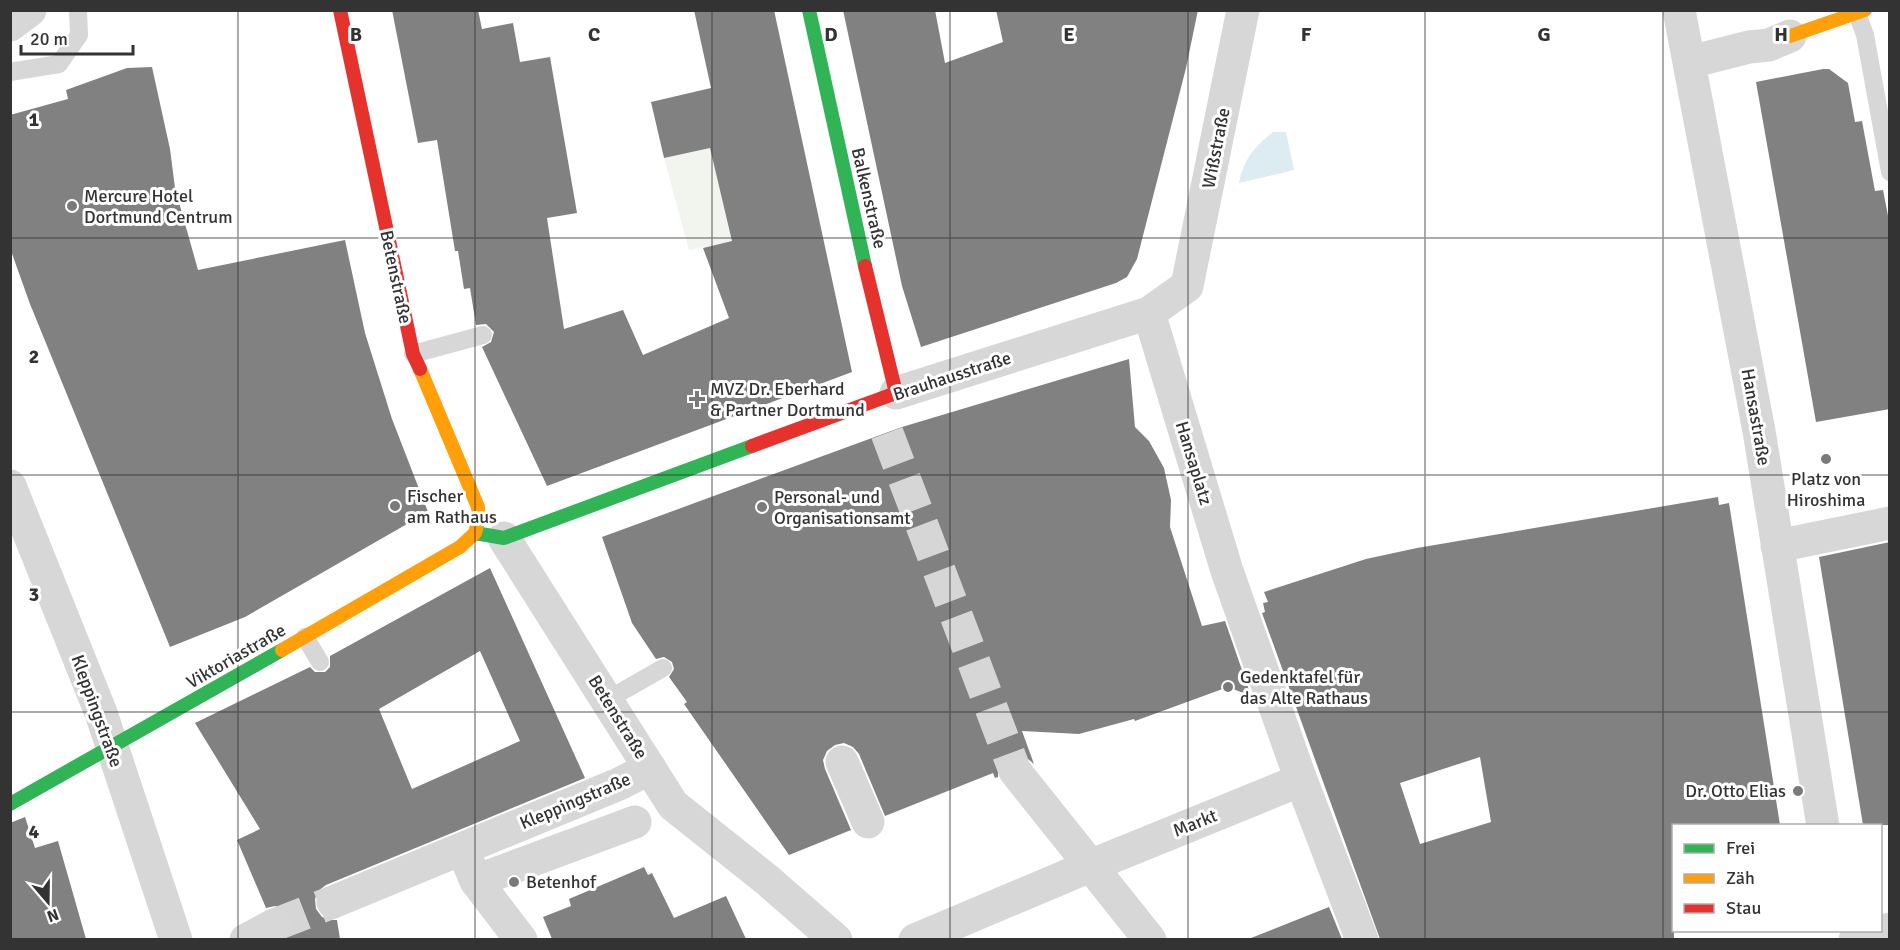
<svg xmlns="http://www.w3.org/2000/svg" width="1900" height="950" font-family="Signika,sans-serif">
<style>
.green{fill:#f1f5ed}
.water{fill:#ddebf3}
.building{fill:#818181;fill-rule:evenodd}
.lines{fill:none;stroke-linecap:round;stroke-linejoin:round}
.street-tunnel{stroke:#d6d6d6;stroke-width:33;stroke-dasharray:33 16;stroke-linecap:butt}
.lane{stroke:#d7d7d7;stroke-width:18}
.street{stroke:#d7d7d7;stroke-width:33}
.fast{stroke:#30b455;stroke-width:14}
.slow{stroke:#ff9f0a;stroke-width:14}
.jam{stroke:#e5322d;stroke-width:14}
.grid{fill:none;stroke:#333;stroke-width:1.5;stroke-opacity:0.55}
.poi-dot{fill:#7a7a7a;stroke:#fff;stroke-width:2}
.labels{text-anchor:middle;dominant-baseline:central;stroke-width:6;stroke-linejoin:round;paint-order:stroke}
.street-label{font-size:18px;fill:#333;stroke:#fff}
.poi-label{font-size:18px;fill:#333;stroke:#fff;text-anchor:start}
.grid-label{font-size:20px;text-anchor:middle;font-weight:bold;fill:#333;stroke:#fff;stroke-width:6;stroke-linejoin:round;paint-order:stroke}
</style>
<rect width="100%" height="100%" fill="#fff"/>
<path class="green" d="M 710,148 L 733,241 L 689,250 L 664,158 Z"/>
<path class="water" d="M 1273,132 L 1286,132 L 1294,170 L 1239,183 C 1243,160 1255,146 1273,132 Z"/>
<path class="building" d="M 392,10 L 478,10 L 482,29 L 513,23 L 520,62 L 550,57 L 577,213 L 547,218 L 564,329 L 623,310 L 643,355 L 729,318 L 703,248 L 732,241 L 710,148 L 664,158 L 651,102 L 711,88 L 694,10 L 774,10 L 852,372 L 547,486 L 482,347 L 491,342 L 494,332 L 486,324 L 476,325 L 470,288 L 464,289 L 458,251 L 455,251 L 437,140 L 418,143 Z
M 843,10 L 935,10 L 945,63 L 1003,42 L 996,10 L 1198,10 L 1186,68 L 1137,259 L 1127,277 L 1116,283 L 921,347 L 902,286 Z
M 152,67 L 170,149 L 175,188 L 198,270 L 345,240 L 365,333 L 392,419 L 428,512 L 245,617 L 170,647 L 30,304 L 10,248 L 10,115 L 68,99 L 66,90 L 127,68 Z
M 1823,69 L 1829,69 L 1848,83 L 1855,122 L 1862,121 L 1875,191 L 1883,190 L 1890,226 L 1890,409 L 1816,422 L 1756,82 Z
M 1129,359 L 1135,427 L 1149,441 L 1164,468 L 1171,500 L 1170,527 L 1202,626 L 1225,621 L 1251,696 L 1228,687 L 1135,721 L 1134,719 L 1079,734 L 1022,731 L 1034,764 L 1022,754 L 1012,753 L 1004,756 L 998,764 L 998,777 L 995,778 L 993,773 L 885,816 L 859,754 L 853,747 L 844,743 L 835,745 L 827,751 L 823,760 L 825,769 L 851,830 L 789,855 L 684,704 L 687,702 L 669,677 L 674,669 L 672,662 L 664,657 L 656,659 L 632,623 L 602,537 L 902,427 Z
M 1718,497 L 1719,505 L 1729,503 L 1780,825 L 1674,825 L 1674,939 L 1380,939 L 1262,613 L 1265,612 L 1263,603 L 1268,602 L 1264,592 L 1366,559 L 1417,548 ZM 1480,757 L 1491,822 L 1420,844 L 1400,783 Z
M 1890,542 L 1890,825 L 1863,825 L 1819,557 Z
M 490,568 L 585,778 L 326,885 L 318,891 L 315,899 L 316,909 L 322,917 L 330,920 L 337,920 L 340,939 L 285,939 L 290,934 L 293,926 L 291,917 L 283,909 L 275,906 L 266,908 L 237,840 L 260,829 L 195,723 L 310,667 L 315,672 L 325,672 L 330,667 L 330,656 ZM 480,651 L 520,741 L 412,789 L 379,709 Z
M 25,817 L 35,848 L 58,841 L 86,939 L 10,939 L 10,823 Z
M 644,867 L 648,875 L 652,873 L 674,918 L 726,896 L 746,939 L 552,939 L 543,917 L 571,906 L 569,899 Z
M 1329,907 L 1342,939 L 1252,939 L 1251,938 Z"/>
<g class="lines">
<path class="street-tunnel" d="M 887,433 L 1015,771
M 274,925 L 333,902"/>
<path class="lane" d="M 1857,13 L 1865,35 L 1890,172
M 10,72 L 59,64 L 79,35 L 78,10
M 413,354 L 483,335
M 305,637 L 320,662
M 607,700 L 663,668"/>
<path class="street" d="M 1679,10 L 1759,431 L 1823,826
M 10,25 L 30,10
M 1690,62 L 1749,47 L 1769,45 L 1790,36
M 1149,313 L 1227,571 L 1301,780
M 896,393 L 1149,313 L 1187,286 L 1243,10
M 10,486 L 101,713 L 176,940
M 504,538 L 673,805 L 766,879 L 836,940
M 1777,546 L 1890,523
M 842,762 L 868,822
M 1015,771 L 1150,940
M 468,862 L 476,881 L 521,940
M 476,881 L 635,822
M 333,902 L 619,784 L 650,768
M 246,940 L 274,925
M 915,940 L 1090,866 L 1301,780 L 1362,940
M 1855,940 L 1890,929"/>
<path class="fast" d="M 809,10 L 865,266
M 475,533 L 504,538 L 752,446
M 10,804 L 282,650"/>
<path class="slow" d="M 1790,36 L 1865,10
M 420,369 L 478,507 L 479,518 L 475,533
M 282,650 L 460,547 L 475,533"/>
<path class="jam" d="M 340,10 L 413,354 L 420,369
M 752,446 L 896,393 L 865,266"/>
</g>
<path class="grid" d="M 238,10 L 238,940M 475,10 L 475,940M 712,10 L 712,940M 950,10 L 950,940M 1188,10 L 1188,940M 1425,10 L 1425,940M 1663,10 L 1663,940M 10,238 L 1890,238M 10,475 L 1890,475M 10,712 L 1890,712"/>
<g class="poi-dot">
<circle cx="72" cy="206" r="6"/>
<path d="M694 390h6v6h6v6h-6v6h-6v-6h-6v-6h6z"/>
<circle cx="1826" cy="459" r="6"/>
<circle cx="395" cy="506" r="6"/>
<circle cx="762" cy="507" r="6"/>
<circle cx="1228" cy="687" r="6"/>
<circle cx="1798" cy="791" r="6"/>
<circle cx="514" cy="882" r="6"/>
</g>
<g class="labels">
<g class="street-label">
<text transform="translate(1216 148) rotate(-79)">Wißstraße</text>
<text transform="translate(869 198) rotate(77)">Balkenstraße</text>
<text transform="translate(396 277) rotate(78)">Betenstraße</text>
<text transform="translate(952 376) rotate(-18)">Brauhausstraße</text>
<text transform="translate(1756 417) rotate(80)">Hansastraße</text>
<text transform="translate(1194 463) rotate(73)">Hansaplatz</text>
<text transform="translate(236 656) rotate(-30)">Viktoriastraße</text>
<text transform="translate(97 711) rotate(70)">Kleppingstraße</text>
<text transform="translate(618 717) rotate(58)">Betenstraße</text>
<text transform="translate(575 801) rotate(-23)">Kleppingstraße</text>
<text transform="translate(1195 823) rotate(-22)">Markt</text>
</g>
<g class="poi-label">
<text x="84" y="196">Mercure Hotel<tspan x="84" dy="21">Dortmund Centrum</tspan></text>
<text x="710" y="389">MVZ Dr. Eberhard<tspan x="710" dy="21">&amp; Partner Dortmund</tspan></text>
<text x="1826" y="479" text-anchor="middle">Platz von<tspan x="1826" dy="21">Hiroshima</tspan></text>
<text x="407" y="496">Fischer<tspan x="407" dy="21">am Rathaus</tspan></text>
<text x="774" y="497">Personal- und<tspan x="774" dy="21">Organisationsamt</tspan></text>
<text x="1240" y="677">Gedenktafel für<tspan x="1240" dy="21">das Alte Rathaus</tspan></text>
<text x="1786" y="791" text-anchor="end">Dr. Otto Elias</text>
<text x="526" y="882">Betenhof</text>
</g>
</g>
<g class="grid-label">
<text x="356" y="41">B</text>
<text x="594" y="41">C</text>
<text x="831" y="41">D</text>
<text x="1069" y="41">E</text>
<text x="1306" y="41">F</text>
<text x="1544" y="41">G</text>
<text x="1781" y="41">H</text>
<text x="34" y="126">1</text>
<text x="34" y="363">2</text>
<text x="34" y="601">3</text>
<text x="34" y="838">4</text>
</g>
<rect width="1900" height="950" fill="none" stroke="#333333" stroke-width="24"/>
<rect x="1672" y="824" width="210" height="108" fill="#ffffff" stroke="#adadad" stroke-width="1.5"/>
<rect x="1684" y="844" width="30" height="9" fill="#30b455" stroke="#adadad" stroke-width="1.5"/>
<text x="1726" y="854" font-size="18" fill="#333333">Frei</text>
<rect x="1684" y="874" width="30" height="9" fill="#ff9f0a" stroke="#adadad" stroke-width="1.5"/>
<text x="1726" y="884" font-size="18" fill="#333333">Zäh</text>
<rect x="1684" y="904" width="30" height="9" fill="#e5322d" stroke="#adadad" stroke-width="1.5"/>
<text x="1726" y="914" font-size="18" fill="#333333">Stau</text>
<g transform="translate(48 902) rotate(160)" stroke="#ffffff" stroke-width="4.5" paint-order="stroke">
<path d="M0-4.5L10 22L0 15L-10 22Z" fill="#333333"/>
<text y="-9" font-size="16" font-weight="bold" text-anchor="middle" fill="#333333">N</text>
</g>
<path d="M21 45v9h112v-9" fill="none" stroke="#333333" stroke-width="3"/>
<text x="30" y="45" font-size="18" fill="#333333" stroke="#ffffff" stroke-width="4.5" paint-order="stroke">20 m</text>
</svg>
